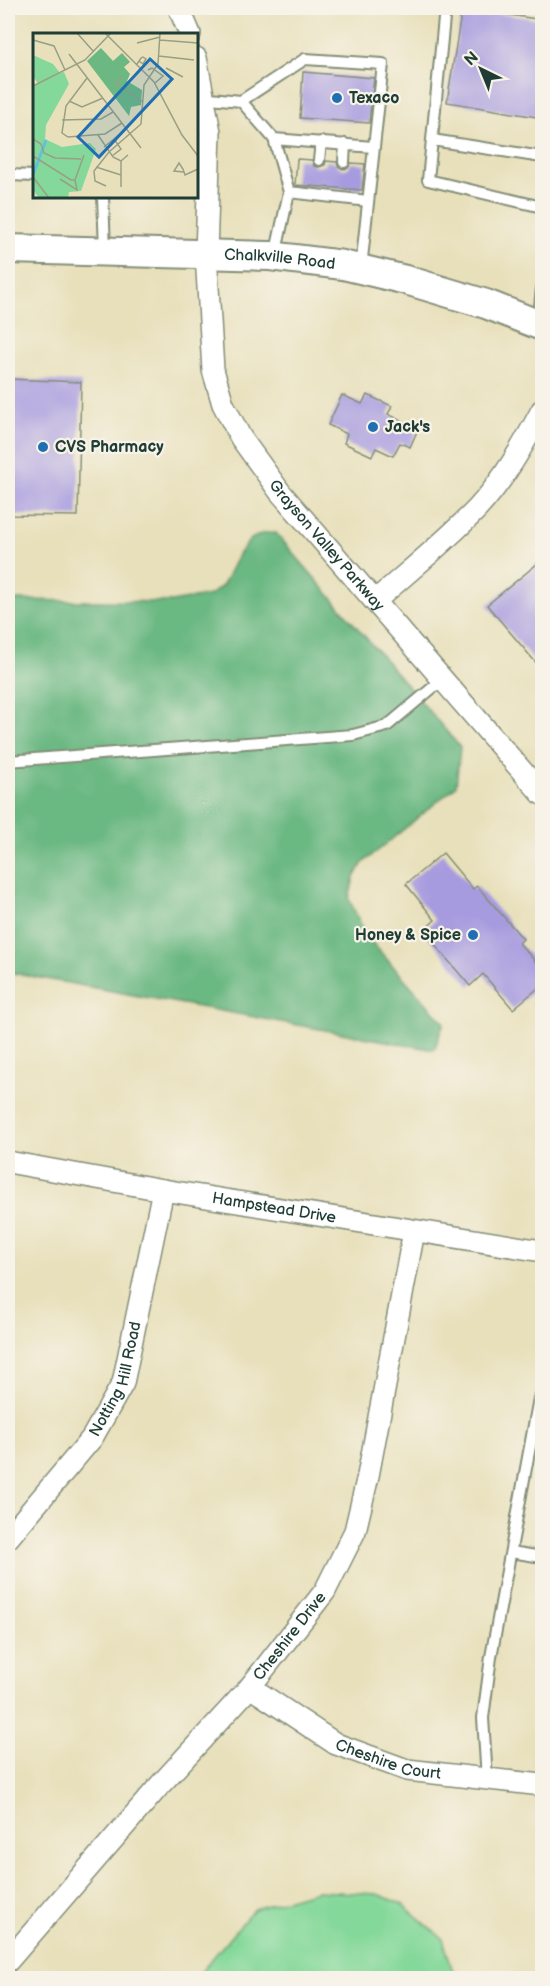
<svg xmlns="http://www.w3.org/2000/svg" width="550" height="1986" font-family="'Balsamiq Sans',sans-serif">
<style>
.green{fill:#84d89a;stroke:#528a67;stroke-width:1.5}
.forest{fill:#6bb882;stroke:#457a5b;stroke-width:1.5}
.building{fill:#a79bdf}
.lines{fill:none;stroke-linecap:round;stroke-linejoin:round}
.service-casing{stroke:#848e78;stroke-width:14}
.minor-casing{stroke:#848e78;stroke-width:24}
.secondary-casing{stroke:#848e78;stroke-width:32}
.service{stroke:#fff;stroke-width:10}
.minor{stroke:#fff;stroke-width:21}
.secondary{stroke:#fff;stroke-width:28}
.poi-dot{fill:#1f6fb2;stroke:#f7f3e8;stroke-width:2}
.labels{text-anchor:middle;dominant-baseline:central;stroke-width:4.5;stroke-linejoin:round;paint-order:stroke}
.poi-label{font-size:16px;font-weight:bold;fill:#1f3d34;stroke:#f7f3e8;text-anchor:start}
.street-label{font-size:16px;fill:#1f3d34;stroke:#f7f3e8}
.inset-river{fill:none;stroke:#60c1de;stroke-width:3}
.inset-road{fill:none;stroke:#989f85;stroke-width:1.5}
.view{fill:#1f6fb2;fill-opacity:0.15;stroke:#1f6fb2;stroke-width:3}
.inset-edge{fill:none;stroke:#1f3d34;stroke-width:3}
</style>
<rect width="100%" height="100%" fill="#f7f3e8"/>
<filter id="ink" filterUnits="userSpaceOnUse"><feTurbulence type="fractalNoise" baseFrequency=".0167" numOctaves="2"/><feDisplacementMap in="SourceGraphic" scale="12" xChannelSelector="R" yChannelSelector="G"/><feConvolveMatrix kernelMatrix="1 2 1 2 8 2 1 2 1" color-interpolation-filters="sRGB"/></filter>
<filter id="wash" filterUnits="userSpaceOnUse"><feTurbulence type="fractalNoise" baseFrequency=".008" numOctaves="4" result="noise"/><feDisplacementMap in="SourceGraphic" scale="24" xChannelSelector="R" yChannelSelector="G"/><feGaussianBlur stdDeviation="1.35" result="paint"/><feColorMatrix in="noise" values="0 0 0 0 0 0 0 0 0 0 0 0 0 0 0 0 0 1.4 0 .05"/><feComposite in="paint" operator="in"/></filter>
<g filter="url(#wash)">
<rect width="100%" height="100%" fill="#e8e0bb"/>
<path class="green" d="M 317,1891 L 377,1894 L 402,1904 L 443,1939 L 455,1978 L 196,1978 L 254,1909 Z"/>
<path class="forest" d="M 263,533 L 276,533 L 460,747 L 456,786 L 363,863 L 354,877 L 349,899 L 367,937 L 444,1023 L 434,1050 L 8,972 L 8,600 L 172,602 L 210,595 L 223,585 L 239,553 L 251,539 Z"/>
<g id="blocks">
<path class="building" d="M 462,8 L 543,20 L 543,118 L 447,102 Z
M 303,72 L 374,78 L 369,123 L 300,118 Z
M 297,159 L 312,160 L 314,166 L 319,167 L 325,165 L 326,161 L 337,162 L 338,166 L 343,169 L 348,168 L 351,163 L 365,164 L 362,190 L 295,185 Z
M 8,379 L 81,382 L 78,516 L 8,515 Z
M 342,395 L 362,404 L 367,395 L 392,406 L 388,414 L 418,429 L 410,447 L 400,443 L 393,456 L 376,448 L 372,456 L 344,443 L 347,434 L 328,425 Z
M 543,559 L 543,671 L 487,605 Z
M 443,853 L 473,889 L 477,886 L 523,939 L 519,943 L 543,970 L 543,984 L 513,1009 L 483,974 L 470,986 L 423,931 L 435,920 L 406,884 Z"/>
</g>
</g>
<g filter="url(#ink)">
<use href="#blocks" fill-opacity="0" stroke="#848e78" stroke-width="1.5"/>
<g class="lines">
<defs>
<path id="service" d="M 445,8 L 428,180 L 542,207
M 200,97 L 241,101 L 305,59 L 383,64 L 361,268
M 241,101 L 274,139 L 289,192
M 274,139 L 373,147
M 432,140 L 542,157
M 319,160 L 321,142
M 344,162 L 345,144
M 8,177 L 10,175 L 34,176
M 103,196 L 105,250
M 275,256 L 289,192 L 368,201
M 538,324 L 542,288
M 8,761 L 353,735 L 387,726 L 443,679
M 511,1552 L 542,1557
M 487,1779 L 483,1718 L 491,1657 L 539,1398"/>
<g id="minor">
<path d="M 179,8 L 190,34"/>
<path id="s1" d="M 196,58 L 210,132 L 206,254 L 213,370 L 223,404 L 241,438 L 280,492 L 542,794"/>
<path d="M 375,601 C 409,571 445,542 477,509 C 504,480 524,444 542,410"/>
<path id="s2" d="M 8,1162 L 163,1190 L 542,1251"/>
<path id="s3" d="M 8,1538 L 92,1438 L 123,1383 L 163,1190"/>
<path id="s4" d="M 250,1687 L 336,1744 L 407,1770 L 542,1785"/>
<path id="s5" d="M 8,1961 L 160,1785 L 250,1687 L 325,1591 L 355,1531 L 368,1476 L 414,1231"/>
</g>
<g id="secondary">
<path id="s6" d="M 8,249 L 270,256 L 343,265 L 406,280 L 486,304 L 542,326"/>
</g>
</defs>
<use href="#service" class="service-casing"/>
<use href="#minor" class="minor-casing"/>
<use href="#secondary" class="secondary-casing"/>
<use href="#service" class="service"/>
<use href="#minor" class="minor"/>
<use href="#secondary" class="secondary"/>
</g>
</g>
<g class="poi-dot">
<circle cx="337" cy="98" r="6"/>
<circle cx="373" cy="427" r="6"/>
<circle cx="43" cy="447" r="6"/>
<circle cx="473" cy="935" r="6"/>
</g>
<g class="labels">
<g class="poi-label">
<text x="349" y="98">Texaco</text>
<text x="385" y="427">Jack's</text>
<text x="55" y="447">CVS Pharmacy</text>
<text x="461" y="935" text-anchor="end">Honey &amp; Spice</text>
</g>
<g class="street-label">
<text stroke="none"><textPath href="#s6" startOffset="272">Chalkville Road</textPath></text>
<text stroke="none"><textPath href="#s1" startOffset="525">Grayson Valley Parkway</textPath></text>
<text stroke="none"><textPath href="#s2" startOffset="270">Hampstead Drive</textPath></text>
<text stroke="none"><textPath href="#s3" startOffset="195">Notting Hill Road</textPath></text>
<text stroke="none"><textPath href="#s5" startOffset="430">Cheshire Drive</textPath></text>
<text stroke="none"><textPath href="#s4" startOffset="158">Cheshire Court</textPath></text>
</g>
</g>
<g transform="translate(33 33)">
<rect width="165" height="165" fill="#e8e0bb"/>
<path d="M 0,22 L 20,31 L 27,40 L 31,39 L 36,51 L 13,92 L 12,106 L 29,114 L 57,110 L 63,116 L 48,158 L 36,159 L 35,165 L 6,165 L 0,157 L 0,54 L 5,50 L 0,44 Z" fill="#84d89a"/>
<path d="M 68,15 L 80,28 L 89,20 L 97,29 L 91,34 L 97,41 L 94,48 L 109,57 L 108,72 L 98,74 L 96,83 L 54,28 Z" fill="#6bb882"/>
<path class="inset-river" d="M 0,142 L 13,107"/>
<path class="inset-road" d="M 44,0 L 61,19M 72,0 L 121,49 L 149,102 L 165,123M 0,7 L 21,13 L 32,37M 127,7 L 165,10M 104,10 L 127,4M 36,21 L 108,115M 126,23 L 161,27M 104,31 L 108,25 L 110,24 L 113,26 L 110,31 L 106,28M 133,35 L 150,44M 115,37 L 119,35 L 130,43 L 122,50M 89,43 L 82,50 L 110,69M 54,45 L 33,73 L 29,100 L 35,104 L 72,101 L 89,90M 0,53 L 52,27 L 78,0M 36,68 L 49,74 L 70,65M 29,87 L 68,86 L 80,79M 65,102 L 80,124 L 88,128M 0,106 L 8,111 L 11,120 L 22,125 L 48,126M 71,114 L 87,101M 0,123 L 38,147 L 42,147 L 51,122M 79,123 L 88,116 L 81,106M 63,134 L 88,142M 151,139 L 141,138 L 146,130 L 150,136 L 152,142 L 165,136M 0,144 L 16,165M 27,146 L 44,157 L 42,147M 73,153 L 62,148 L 61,138 L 76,119 L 108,91 L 111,52 L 125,31 L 127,0M 88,154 L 88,128 L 95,122"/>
<path class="view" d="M 117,26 L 139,46 L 66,124 L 45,104 Z"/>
<rect width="165" height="165" class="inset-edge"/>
</g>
<rect width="550" height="1986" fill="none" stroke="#f7f3e8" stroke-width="30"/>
<g transform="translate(481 69) rotate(317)" stroke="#f7f3e8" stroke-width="4.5" paint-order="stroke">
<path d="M0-4.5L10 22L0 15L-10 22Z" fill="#1f3d34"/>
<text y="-9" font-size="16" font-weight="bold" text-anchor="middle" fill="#1f3d34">N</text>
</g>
</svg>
